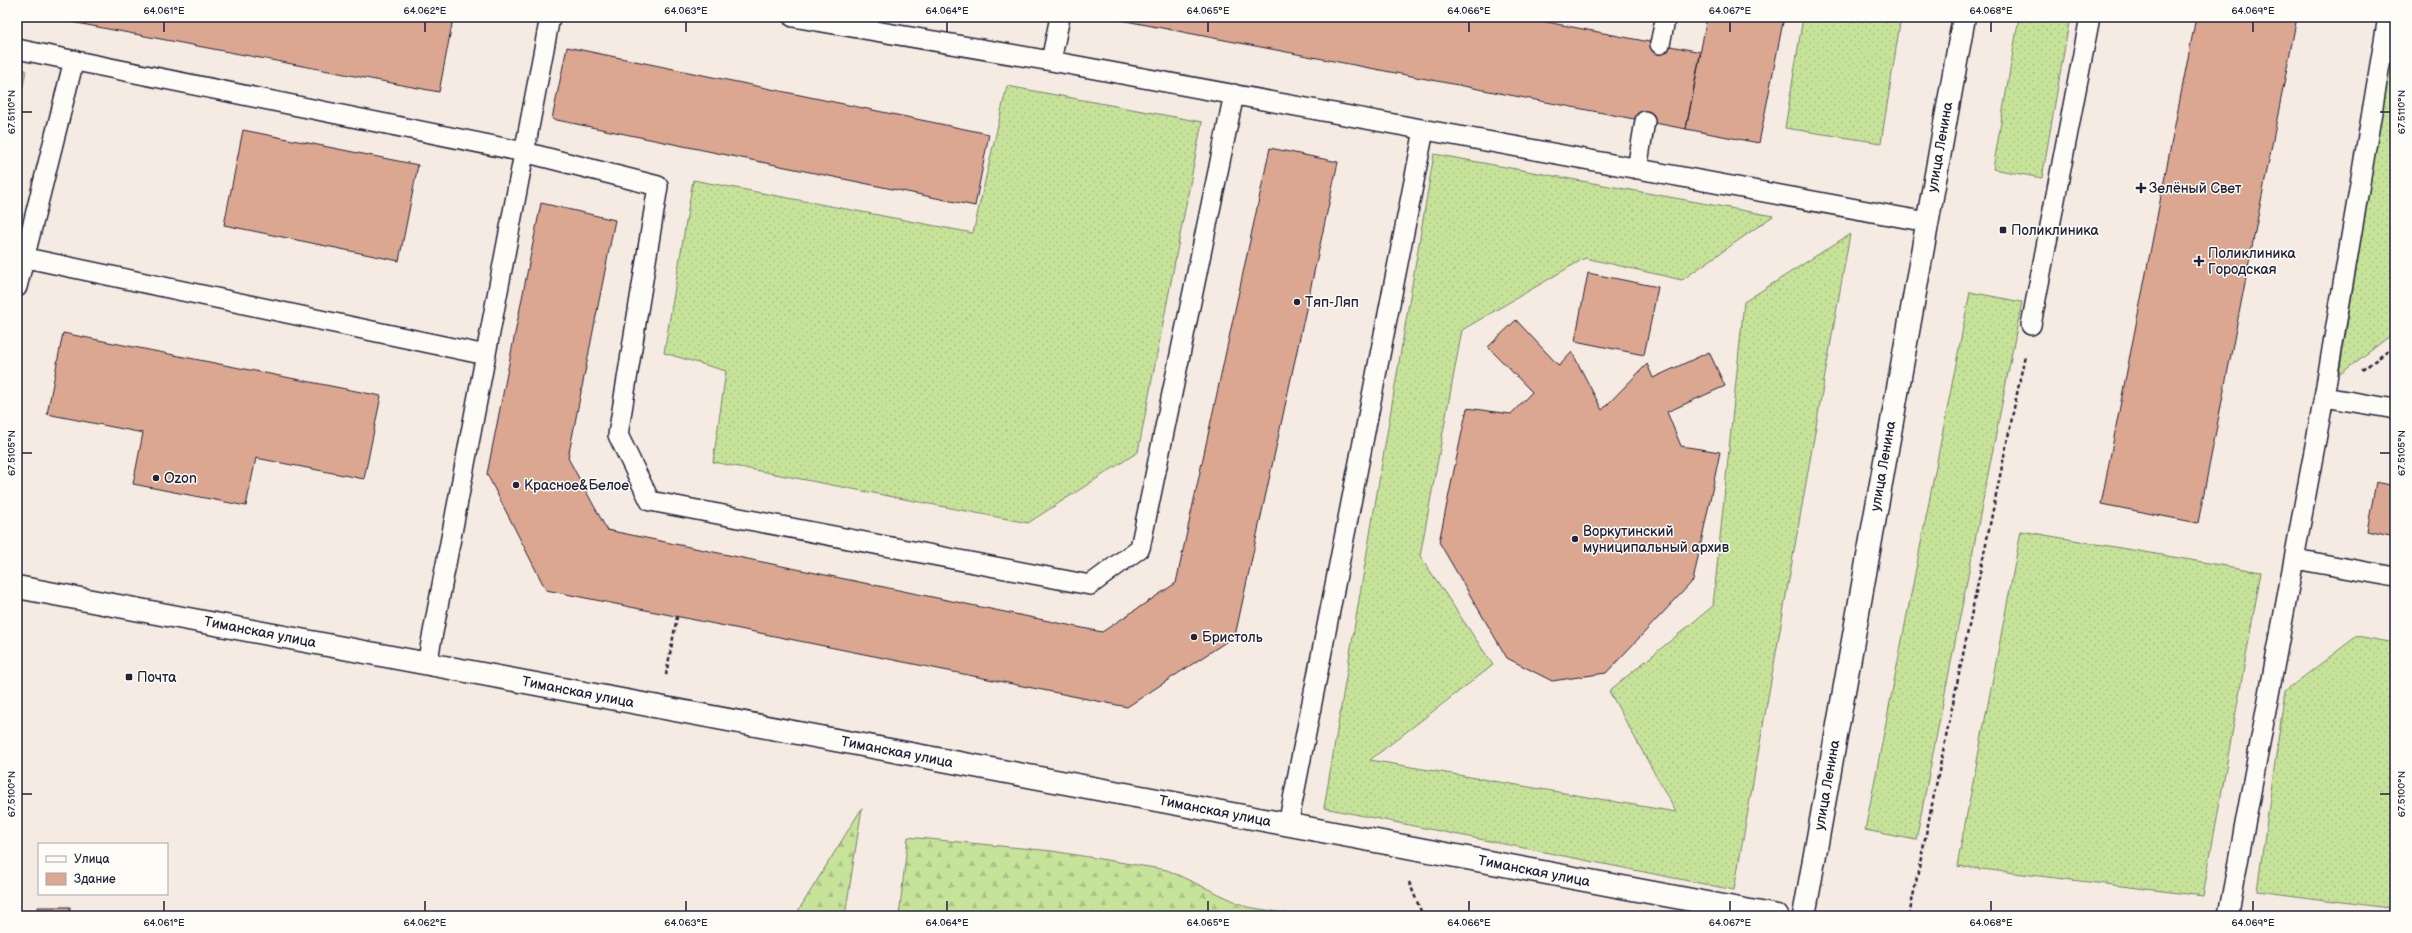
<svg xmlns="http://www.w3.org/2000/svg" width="2412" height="933" font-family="'Balsamiq Sans',sans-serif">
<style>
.grass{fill:url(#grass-dots);stroke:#74826a}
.forest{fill:url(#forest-firs);stroke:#74826a}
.building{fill:#dca790;stroke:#22223b}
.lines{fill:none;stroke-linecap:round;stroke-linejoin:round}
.lane-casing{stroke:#22223b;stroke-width:22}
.secondary-casing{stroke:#22223b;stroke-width:25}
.path{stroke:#22223b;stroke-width:2.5;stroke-dasharray:4 3;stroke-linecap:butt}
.lane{stroke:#fdfcf7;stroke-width:19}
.secondary{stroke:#fdfcf7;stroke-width:22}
.ticks{fill:none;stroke:#22223b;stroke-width:1.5}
.poi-dot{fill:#22223b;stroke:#fdfcf7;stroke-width:1.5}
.labels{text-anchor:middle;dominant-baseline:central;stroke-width:3;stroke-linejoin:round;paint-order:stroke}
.street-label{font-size:14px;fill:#22223b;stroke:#fdfcf7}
.poi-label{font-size:14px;fill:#22223b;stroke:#fdfcf7;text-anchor:start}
.neatline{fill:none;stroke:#22223b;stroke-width:1.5}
.ticks-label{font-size:10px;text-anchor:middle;fill:#22223b}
</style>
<defs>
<pattern id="grass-dots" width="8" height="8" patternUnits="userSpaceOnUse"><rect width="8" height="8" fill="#c7e39a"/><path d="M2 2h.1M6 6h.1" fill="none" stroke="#abc286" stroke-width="1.8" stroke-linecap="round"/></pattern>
<pattern id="forest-firs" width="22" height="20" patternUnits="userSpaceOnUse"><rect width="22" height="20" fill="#c7e39a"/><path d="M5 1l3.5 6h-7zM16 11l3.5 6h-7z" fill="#abc286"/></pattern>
</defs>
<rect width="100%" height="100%" fill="#f6ebe2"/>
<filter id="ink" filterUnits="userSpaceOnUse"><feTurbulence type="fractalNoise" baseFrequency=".025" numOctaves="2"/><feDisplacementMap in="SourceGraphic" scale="8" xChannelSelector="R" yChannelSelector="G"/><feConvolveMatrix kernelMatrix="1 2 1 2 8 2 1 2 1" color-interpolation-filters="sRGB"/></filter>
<g filter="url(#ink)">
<path class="grass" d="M 1803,17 L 1901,17 L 1881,143 L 1785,128 Z
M 2019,17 L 2070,17 L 2042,178 L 1993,169 Z
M 2395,30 L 2395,332 L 2339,375 Z
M 17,68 L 26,70 L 17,119 Z
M 1007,86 L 1202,122 L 1138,452 L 1028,523 L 713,462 L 726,371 L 664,353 L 693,180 L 973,233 Z
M 1434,154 L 1773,216 L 1682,280 L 1585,258 L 1462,330 L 1420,556 L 1493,665 L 1370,760 L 1676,812 L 1609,691 L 1713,606 L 1744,302 L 1850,234 L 1734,890 L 1324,808 Z
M 1970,292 L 2022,302 L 1916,840 L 1865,830 Z
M 2021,531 L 2261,572 L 2203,896 L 1957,866 Z
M 2357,636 L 2395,643 L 2395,916 L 2388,916 L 2389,908 L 2257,891 L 2285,691 Z"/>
<path class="forest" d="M 862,808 L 845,916 L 795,916 Z
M 908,837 L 1052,851 L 1167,870 L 1247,907 L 1304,916 L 899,916 Z"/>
<path class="building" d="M 45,17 L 440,17 L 453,19 L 439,92 Z
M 1105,17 L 1521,17 L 1701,52 L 1686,129 Z
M 1707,17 L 1784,17 L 1759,143 L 1686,129 Z
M 2196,17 L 2297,17 L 2198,523 L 2101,504 Z
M 567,47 L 989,134 L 975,206 L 552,119 Z
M 243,130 L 418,165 L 399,261 L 224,225 Z
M 1270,148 L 1338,162 L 1235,636 L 1127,707 L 546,590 L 487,474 L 541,203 L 615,220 L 568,458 L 607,530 L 1102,632 L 1176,583 Z
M 1588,273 L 1658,287 L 1644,355 L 1575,341 Z
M 1516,320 L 1559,366 L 1572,352 L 1602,410 L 1647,364 L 1653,378 L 1709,352 L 1725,386 L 1667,412 L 1681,446 L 1720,452 L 1693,581 L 1606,673 L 1552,681 L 1507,658 L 1439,542 L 1467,408 L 1511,414 L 1532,392 L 1488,347 Z
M 63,333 L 381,396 L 364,479 L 256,458 L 246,506 L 133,484 L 143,433 L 47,414 Z
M 2376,482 L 2395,486 L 2395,537 L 2367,531 Z
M 38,907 L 70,907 L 70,916 L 38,916 Z"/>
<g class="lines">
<defs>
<path id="lane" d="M 793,17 L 1051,61 L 1927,222
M 1660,44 L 1665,20
M 17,49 L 524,152 L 658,186 L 618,435 L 650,501 L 1090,585 L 1140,548 L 1234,94
M 1051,61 L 1060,17
M 1637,169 L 1645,121
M 17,256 L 486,355
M 17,287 L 74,60
M 2031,325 L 2090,17
M 2324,397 L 2395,409
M 2295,559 L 2395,577
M 427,664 L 550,17
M 1288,825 L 1424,130
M 2228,916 L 2324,397 L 2388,17"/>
<path id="secondary" d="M 17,587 L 1777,916
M 1804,916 L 1964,17"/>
</defs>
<use href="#lane" class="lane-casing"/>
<use href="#secondary" class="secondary-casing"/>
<path class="path" d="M 2362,370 L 2395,346
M 666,675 L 677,617
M 1409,882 L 1423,916
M 1909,916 L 2025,355"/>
<use href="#lane" class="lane"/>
<use href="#secondary" class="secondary"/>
</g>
</g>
<path class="ticks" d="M 164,22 L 164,32M 425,22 L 425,32M 686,22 L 686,32M 947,22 L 947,32M 1208,22 L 1208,32M 1469,22 L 1469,32M 1730,22 L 1730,32M 1991,22 L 1991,32M 2253,22 L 2253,32M 22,112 L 32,112M 2380,112 L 2390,112M 22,453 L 32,453M 2380,453 L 2390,453M 22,794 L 32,794M 2380,794 L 2390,794M 164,901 L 164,911M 425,901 L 425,911M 686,901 L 686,911M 947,901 L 947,911M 1208,901 L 1208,911M 1469,901 L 1469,911M 1730,901 L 1730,911M 1991,901 L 1991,911M 2253,901 L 2253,911"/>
<g class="poi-dot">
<path d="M2139 182h4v4h4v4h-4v4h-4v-4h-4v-4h4z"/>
<rect x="1999" y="226" width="8" height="8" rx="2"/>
<path d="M2197 255h4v4h4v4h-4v4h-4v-4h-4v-4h4z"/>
<circle cx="1297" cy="302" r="4"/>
<circle cx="156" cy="478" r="4"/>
<circle cx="516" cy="485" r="4"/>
<circle cx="1575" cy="539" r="4"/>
<circle cx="1194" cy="637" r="4"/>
<rect x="125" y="673" width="8" height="8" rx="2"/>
</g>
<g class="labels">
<g class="street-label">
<text transform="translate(1940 147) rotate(-80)">улица Ленина</text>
<text transform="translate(1883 466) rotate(-80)">улица Ленина</text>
<text transform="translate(260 632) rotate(11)">Тиманская улица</text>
<text transform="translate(578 692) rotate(11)">Тиманская улица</text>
<text transform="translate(897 752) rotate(11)">Тиманская улица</text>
<text transform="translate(1827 785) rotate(-80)">улица Ленина</text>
<text transform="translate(1215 811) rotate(11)">Тиманская улица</text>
<text transform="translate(1534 871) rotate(11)">Тиманская улица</text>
</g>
<g class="poi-label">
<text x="2149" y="188">Зелёный Свет</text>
<text x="2011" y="230">Поликлиника</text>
<text x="2208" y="253">Поликлиника<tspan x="2208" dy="16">Городская</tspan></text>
<text x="1305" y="302">Тяп-Ляп</text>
<text x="164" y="478">Ozon</text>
<text x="524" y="485">Красное&amp;Белое</text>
<text x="1583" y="531">Воркутинский<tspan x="1583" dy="16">муниципальный архив</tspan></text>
<text x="1202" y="637">Бристоль</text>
<text x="137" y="677">Почта</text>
</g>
</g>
<rect width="2412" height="933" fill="none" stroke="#fdfcf7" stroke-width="44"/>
<rect x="38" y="843" width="130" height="52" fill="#fdfcf7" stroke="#a5a5ac"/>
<rect x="46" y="856" width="20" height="6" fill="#fdfcf7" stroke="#a5a5ac"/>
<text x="74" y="863" font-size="12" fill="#22223b">Улица</text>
<rect x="46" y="873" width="20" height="12" fill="#dca790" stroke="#a5a5ac"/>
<text x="74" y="883" font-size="12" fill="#22223b">Здание</text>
<rect x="22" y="22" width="2368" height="889" class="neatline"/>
<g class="ticks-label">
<text x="164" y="14">64.061°E</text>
<text x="425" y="14">64.062°E</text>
<text x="686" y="14">64.063°E</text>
<text x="947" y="14">64.064°E</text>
<text x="1208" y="14">64.065°E</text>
<text x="1469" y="14">64.066°E</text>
<text x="1730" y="14">64.067°E</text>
<text x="1991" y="14">64.068°E</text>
<text x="2253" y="14">64.069°E</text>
<text transform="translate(11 112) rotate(-90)" y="4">67.5110°N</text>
<text transform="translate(2401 112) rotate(-90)" y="4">67.5110°N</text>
<text transform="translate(11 453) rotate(-90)" y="4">67.5105°N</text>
<text transform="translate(2401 453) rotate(-90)" y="4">67.5105°N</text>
<text transform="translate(11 794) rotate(-90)" y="4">67.5100°N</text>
<text transform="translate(2401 794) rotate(-90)" y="4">67.5100°N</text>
<text x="164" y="926">64.061°E</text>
<text x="425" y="926">64.062°E</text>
<text x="686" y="926">64.063°E</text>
<text x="947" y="926">64.064°E</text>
<text x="1208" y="926">64.065°E</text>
<text x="1469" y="926">64.066°E</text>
<text x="1730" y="926">64.067°E</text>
<text x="1991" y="926">64.068°E</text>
<text x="2253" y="926">64.069°E</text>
</g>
</svg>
